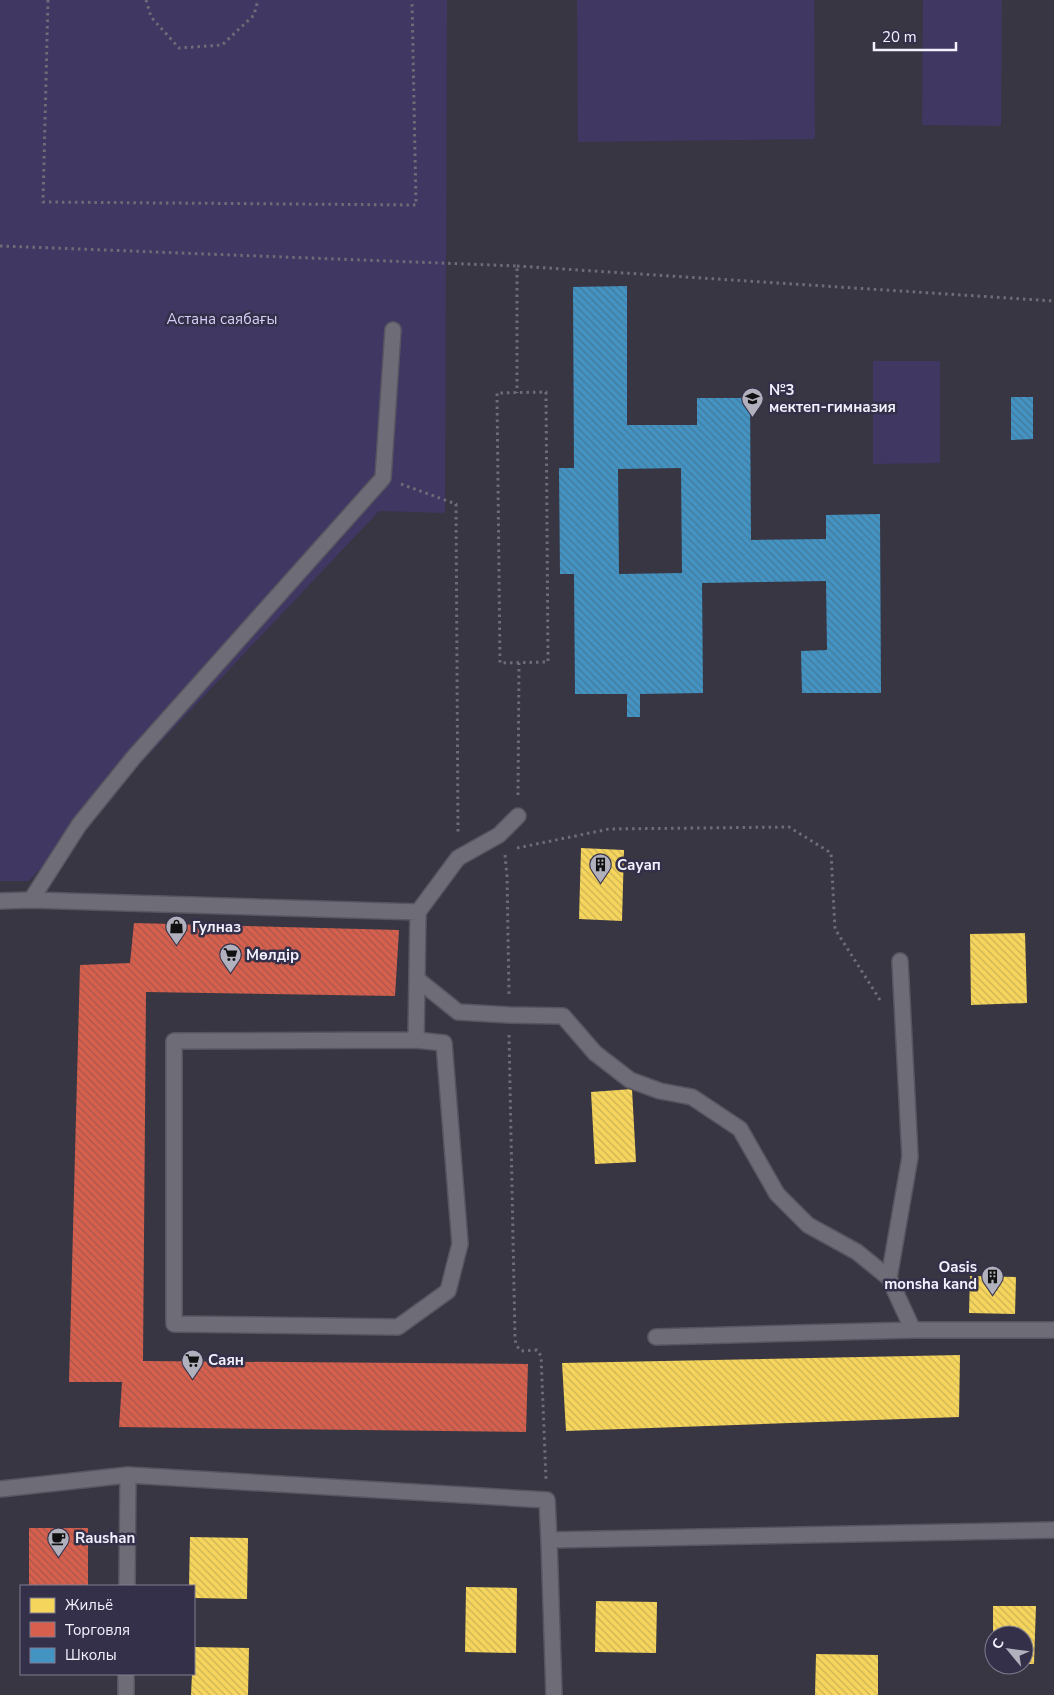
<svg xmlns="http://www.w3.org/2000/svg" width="1054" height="1695" font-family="'Nunito Sans',sans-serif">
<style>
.park{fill:#413763}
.homes{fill:url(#homes-back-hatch)}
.shops{fill:url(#shops-back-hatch)}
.schools{fill:url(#schools-back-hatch);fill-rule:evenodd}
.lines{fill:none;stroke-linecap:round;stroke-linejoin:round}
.lane-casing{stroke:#575560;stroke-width:18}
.path{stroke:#6e6c77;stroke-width:3;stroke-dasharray:2.5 4;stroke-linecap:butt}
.lane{stroke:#6e6c77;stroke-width:15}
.labels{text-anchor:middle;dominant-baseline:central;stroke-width:5;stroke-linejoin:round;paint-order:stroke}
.park-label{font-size:15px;fill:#d5cff7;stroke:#343049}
.poi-label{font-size:15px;font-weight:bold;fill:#f2f1fe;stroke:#343049;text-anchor:start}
</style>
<defs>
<pattern id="homes-back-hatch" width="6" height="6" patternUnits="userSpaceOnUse" patternTransform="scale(1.25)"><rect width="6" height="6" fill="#f6d55c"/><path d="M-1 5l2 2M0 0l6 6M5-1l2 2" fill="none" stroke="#cbb258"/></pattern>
<pattern id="shops-back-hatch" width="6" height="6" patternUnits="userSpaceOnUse" patternTransform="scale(1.25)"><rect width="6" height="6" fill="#d6604d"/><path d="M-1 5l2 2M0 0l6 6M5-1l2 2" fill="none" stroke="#a5584d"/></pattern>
<pattern id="schools-back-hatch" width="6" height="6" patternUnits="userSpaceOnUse" patternTransform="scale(1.25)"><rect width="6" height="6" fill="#4393c3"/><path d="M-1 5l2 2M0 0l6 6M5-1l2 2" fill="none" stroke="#457999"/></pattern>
</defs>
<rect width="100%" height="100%" fill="#383643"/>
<path class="park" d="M 0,0 L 447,0 L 445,513 L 379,511 L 29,881 L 0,881 Z
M 577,0 L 814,0 L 815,139 L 578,142 Z
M 923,0 L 1002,0 L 1001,126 L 922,125 Z
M 873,361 L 940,361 L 940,463 L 873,464 Z"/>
<path class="homes" d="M 581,848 L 624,850 L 622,921 L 579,919 Z
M 1025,933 L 1027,1003 L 971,1005 L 970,934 Z
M 632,1089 L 636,1162 L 595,1164 L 591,1092 Z
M 970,1276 L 1016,1277 L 1015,1314 L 969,1313 Z
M 960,1355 L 959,1417 L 566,1431 L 562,1363 Z
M 190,1537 L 248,1538 L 247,1599 L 194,1598 L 194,1586 L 189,1586 Z
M 466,1587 L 517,1588 L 516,1653 L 465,1652 Z
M 596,1601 L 657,1602 L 656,1653 L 595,1652 Z
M 993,1606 L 1036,1606 L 1034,1664 L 1024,1664 L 1024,1635 L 993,1635 Z
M 194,1647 L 249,1648 L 248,1695 L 191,1695 L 192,1674 L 194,1674 Z
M 816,1654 L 878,1655 L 878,1695 L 815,1695 Z"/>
<path class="shops" d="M 134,923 L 399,930 L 395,996 L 146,992 L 143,1361 L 528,1364 L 526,1432 L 119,1427 L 122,1382 L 69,1382 L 80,965 L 130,963 Z
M 29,1528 L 88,1528 L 88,1586 L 29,1586 Z"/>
<path class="schools" d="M 627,286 L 627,425 L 697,425 L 697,398 L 750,398 L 751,540 L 826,539 L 826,515 L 880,514 L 881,693 L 802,693 L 801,651 L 827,650 L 826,581 L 702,583 L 703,693 L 640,694 L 640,717 L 627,717 L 627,694 L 575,694 L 574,574 L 560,574 L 559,468 L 574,468 L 573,287 ZM 681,468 L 682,573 L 619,574 L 618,469 Z
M 1011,397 L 1033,397 L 1033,439 L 1011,440 Z"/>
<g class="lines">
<defs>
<path id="lane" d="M 31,900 L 79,825 L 134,757 L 383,478 L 393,330
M 0,901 L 31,900 L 418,912 L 458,858 L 499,835 L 518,816
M 417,979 L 458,1012 L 509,1015 L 563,1016 L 595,1053 L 630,1080 L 660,1091 L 692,1097 L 740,1129 L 777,1194 L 808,1225 L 857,1252 L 889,1278 L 913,1330
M 416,1040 L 444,1043 L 460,1244 L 448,1291 L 398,1327 L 174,1324 L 174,1041 Z
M 416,1040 L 418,912
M 889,1278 L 910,1157 L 900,961
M 656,1337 L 913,1330 L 1054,1330
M 0,1489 L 128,1475
M 127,1586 L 128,1475 L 547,1500 L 549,1540
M 126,1695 L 126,1674
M 554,1695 L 549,1540 L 1054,1530"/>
</defs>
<use href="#lane" class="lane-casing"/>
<path class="path" d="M 48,0 L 43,202 L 416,205 L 412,0
M 146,0 L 151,17 L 179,48 L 222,45 L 254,15 L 258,0
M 0,246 L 517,266 L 517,393
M 517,266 L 1054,301
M 546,392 L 548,662 L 500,663 L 497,393 Z
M 401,484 L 456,504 L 458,832
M 518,795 L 519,663
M 517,848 L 609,829 L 789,827 L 831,853 L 835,929 L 880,1000
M 505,855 L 507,876 L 509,994
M 509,1035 L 515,1338 L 516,1345 L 521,1351 L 537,1350 L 541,1356 L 546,1479"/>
<use href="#lane" class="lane"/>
</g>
<defs>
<symbol id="school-pin" viewBox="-11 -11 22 30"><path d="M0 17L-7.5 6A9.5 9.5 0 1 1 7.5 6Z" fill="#b1b0bd" stroke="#343049"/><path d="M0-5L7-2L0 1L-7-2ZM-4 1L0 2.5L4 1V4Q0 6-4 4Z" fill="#111"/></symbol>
<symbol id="building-pin" viewBox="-11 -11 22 30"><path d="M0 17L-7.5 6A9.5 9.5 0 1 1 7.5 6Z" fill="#b1b0bd" stroke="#343049"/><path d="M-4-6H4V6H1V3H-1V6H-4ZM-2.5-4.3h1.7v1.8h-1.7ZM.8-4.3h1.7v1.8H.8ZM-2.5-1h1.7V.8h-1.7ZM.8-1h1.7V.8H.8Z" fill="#111"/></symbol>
<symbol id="shop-pin" viewBox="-11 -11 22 30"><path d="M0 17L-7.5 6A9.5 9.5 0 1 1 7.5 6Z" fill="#b1b0bd" stroke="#343049"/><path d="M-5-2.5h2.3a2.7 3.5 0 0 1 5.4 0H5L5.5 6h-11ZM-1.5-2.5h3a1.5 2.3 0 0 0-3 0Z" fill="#111"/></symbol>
<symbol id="supermarket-pin" viewBox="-11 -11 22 30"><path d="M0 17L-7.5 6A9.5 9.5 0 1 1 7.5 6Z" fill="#b1b0bd" stroke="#343049"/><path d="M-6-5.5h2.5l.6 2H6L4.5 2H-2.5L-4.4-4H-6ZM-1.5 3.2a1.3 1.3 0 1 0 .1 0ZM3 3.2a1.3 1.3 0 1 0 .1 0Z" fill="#111"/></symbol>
<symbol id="cafe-pin" viewBox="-11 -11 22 30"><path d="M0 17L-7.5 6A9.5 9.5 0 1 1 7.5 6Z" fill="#b1b0bd" stroke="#343049"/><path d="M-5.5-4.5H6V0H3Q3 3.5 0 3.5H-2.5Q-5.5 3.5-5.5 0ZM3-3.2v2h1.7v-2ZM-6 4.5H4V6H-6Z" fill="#111"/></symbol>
</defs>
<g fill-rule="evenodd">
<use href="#school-pin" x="740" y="386" width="25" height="34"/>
<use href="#building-pin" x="588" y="852" width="25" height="34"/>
<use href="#shop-pin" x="164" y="914" width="25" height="34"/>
<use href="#supermarket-pin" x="218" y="942" width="25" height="34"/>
<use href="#building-pin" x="980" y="1264" width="25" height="34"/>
<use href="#supermarket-pin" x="180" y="1348" width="25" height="34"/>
<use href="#cafe-pin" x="46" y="1526" width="25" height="34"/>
</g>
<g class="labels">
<g class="park-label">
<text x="222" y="319">Астана саябағы</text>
</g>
<g class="poi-label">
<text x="769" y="390">№3<tspan x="769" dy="17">мектеп-гимназия</tspan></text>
<text x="617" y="865">Сауап</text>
<text x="192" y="927">Гулназ</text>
<text x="246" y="955">Мөлдір</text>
<text x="977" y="1267" text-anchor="end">Oasis<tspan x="977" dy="17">monsha kand</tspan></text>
<text x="208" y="1360">Саян</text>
<text x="75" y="1538">Raushan</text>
</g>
</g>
<rect x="20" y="1585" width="175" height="90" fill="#343049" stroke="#807d91"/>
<rect x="30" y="1598" width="25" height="15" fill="#f6d55c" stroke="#807d91"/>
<text x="65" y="1610" font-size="15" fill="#f2f1fe">Жильё</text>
<rect x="30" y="1622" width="25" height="15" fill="#d6604d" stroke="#807d91"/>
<text x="65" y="1635" font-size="15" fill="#f2f1fe">Торговля</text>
<rect x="30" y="1648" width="25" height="15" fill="#4393c3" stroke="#807d91"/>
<text x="65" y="1660" font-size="15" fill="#f2f1fe">Школы</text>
<g transform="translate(1009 1650) rotate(299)"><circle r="24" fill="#343049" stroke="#807d91"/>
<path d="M0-4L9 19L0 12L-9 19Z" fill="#b1b0bd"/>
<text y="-8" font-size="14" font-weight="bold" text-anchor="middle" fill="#f2f1fe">С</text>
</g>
<path d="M874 42v8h82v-8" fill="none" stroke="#f2f1fe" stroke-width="2.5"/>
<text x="882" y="42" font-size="15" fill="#f2f1fe" stroke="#343049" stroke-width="4" paint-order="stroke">20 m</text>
</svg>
